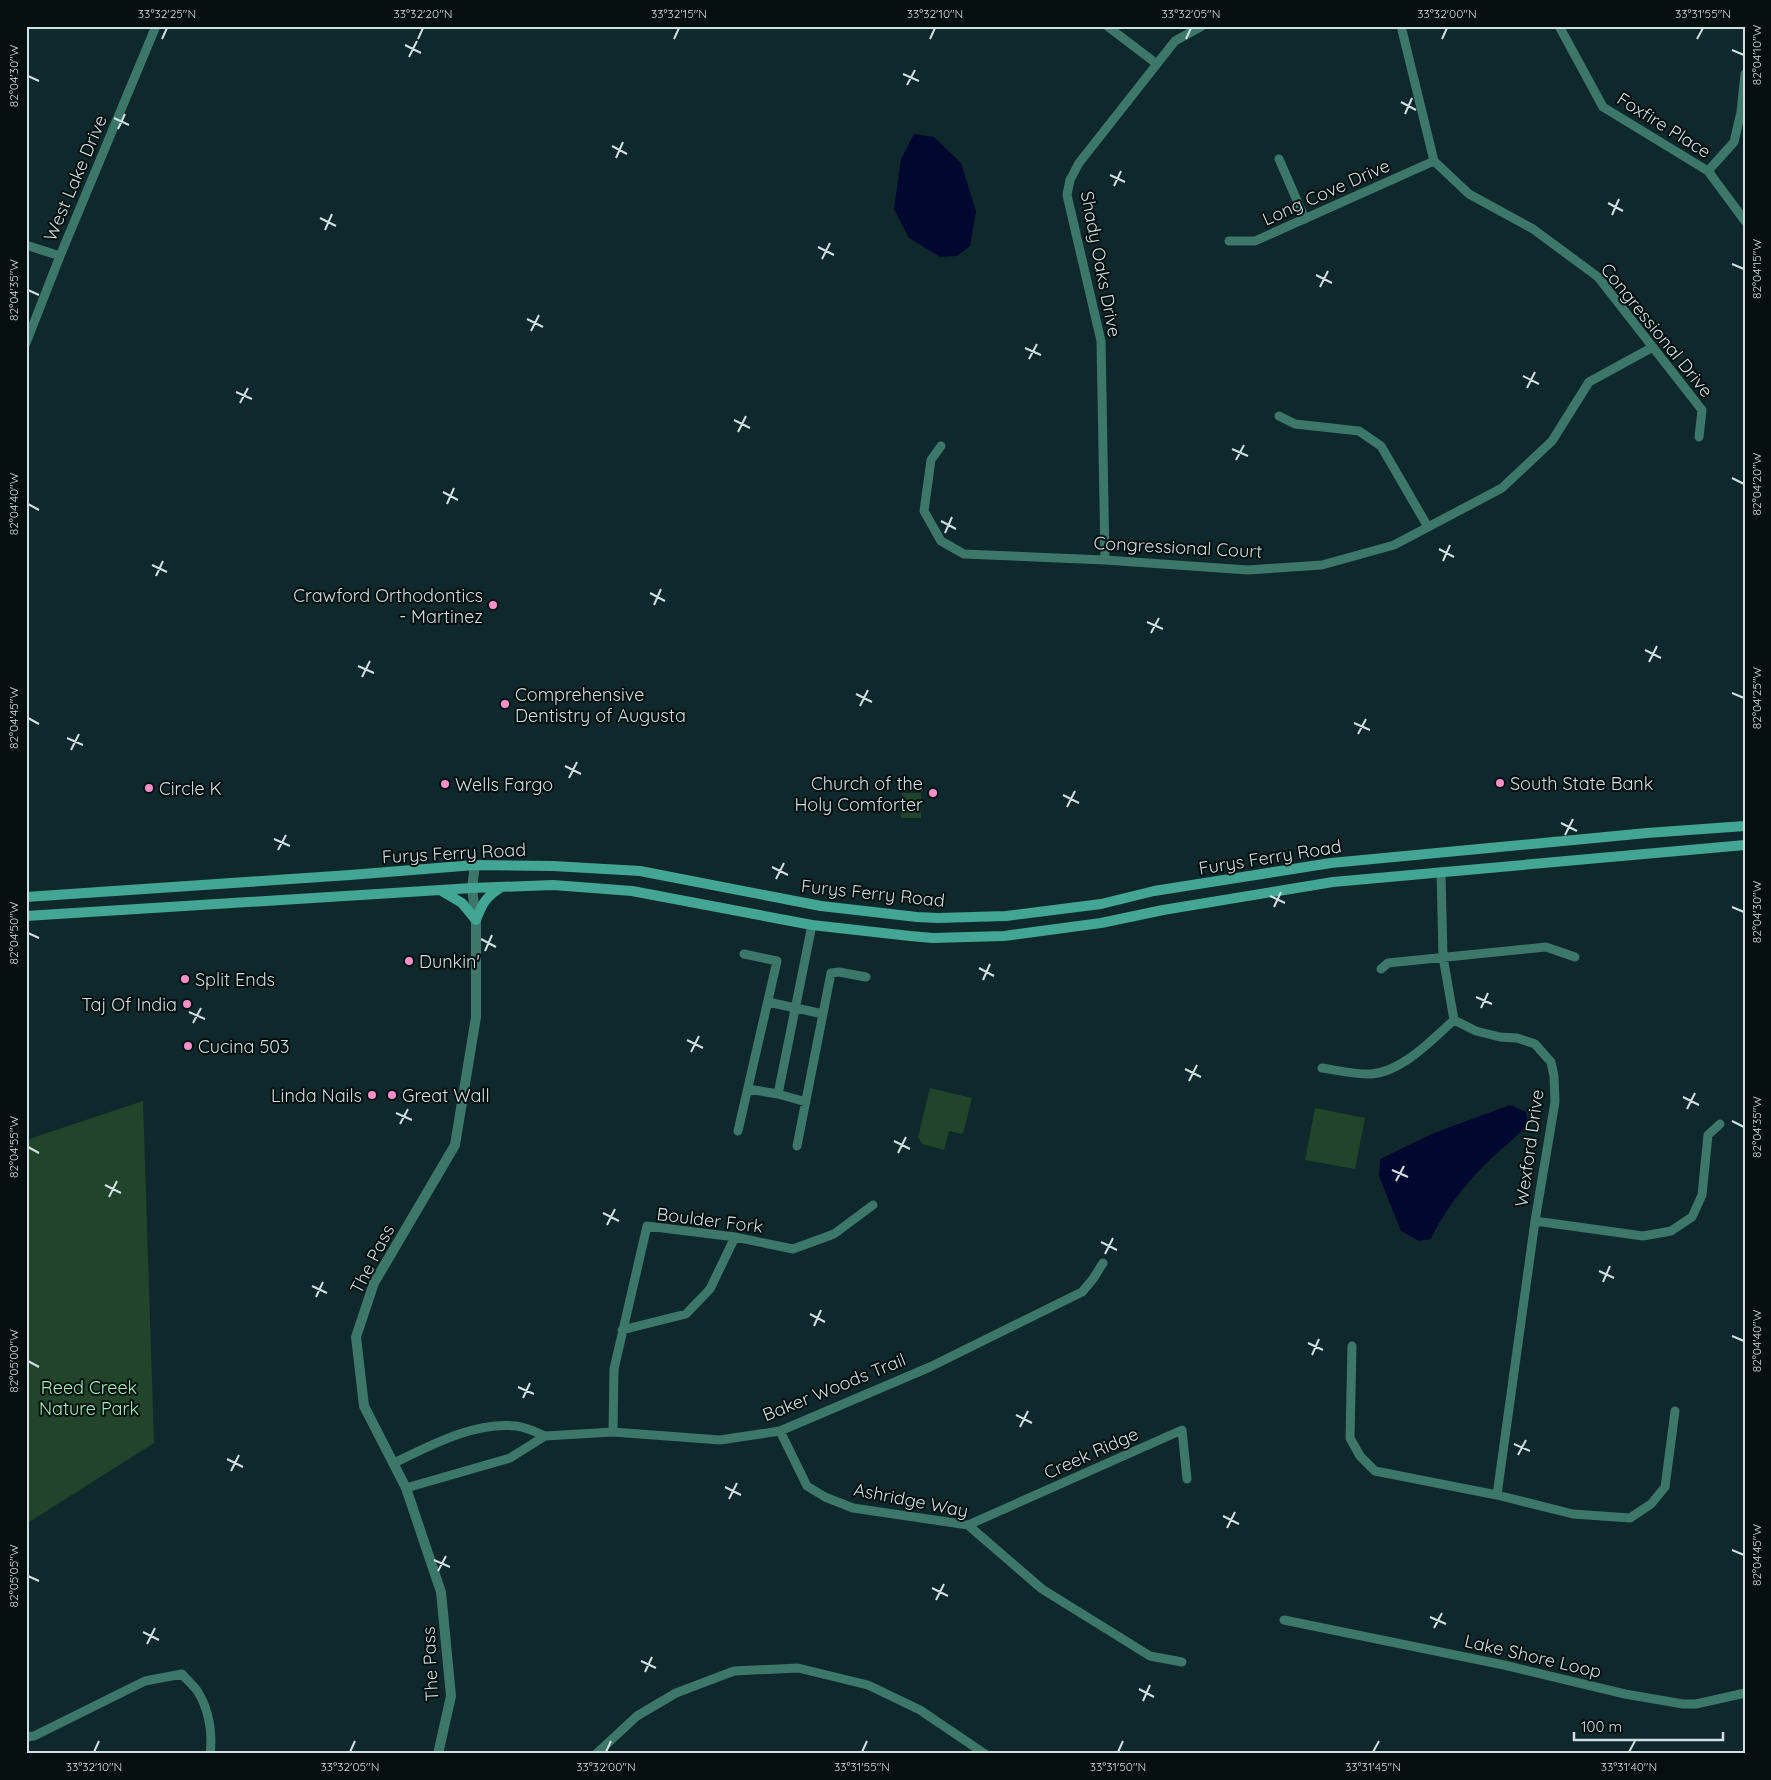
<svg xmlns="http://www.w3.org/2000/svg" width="1771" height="1780" font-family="Quicksand,sans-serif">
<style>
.green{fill:#22442b}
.water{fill:#00082f}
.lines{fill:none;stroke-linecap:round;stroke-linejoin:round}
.minor{stroke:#3d766a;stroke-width:9}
.tertiary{stroke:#3d766a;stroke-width:10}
.secondary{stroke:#43a593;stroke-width:10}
.ticks{fill:none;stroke:#d0dfe1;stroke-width:2}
.poi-dot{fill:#f98fc9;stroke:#050f10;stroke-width:2}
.labels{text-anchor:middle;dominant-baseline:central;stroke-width:4;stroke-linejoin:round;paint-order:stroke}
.street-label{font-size:18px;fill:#d0dfe1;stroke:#050f10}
.poi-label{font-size:18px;fill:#d0dfe1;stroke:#050f10;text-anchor:start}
.park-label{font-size:18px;fill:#a0ecb2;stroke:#050f10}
.neatline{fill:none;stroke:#d0dfe1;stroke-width:2}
.ticks-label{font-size:12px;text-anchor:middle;fill:#d0dfe1}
</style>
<rect width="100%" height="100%" fill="#0e282b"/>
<path class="green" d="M 902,793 L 921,793 L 921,818 L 901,818 Z
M 930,1088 L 972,1098 L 963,1134 L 949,1131 L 944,1150 L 922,1144 L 918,1137 Z
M 143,1101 L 154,1443 L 26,1524 L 26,1140 Z
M 1315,1108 L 1365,1118 L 1355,1169 L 1305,1160 Z"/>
<path class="water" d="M 914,134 L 934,137 L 961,163 L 976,211 L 970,246 L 957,256 L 940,257 L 909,238 L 894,209 L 901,159 Z
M 1510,1105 L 1526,1112 L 1528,1124 C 1518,1136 1506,1145 1494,1156 C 1470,1178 1445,1209 1431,1239 L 1419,1241 L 1401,1231 L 1379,1176 L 1380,1159 L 1434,1133 Z"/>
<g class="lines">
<path class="minor" d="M 1107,26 L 1157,64
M 1401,26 L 1434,161 L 1469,194 L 1533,229 L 1598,277 L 1702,410 L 1699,437
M 1559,26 L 1603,107 L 1708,171 L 1745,221
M 1279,159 L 1305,219
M 1708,171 L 1734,142 L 1741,112 L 1745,74
M 1229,241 L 1255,241 L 1434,161
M 26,245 L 60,256
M 26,343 L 60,256 L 156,26
M 1279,416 L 1295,424 L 1359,431 L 1381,446 L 1428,527
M 941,446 L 931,460 L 924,511 L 941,541 L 964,554 L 1105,560 L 1248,570 L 1322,565 L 1394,545 L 1502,488 L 1552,441 L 1589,382 L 1653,347
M 1105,560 L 1101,341 L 1067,195 L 1070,180 L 1079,163 L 1175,41 L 1202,26
M 1441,872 L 1443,957 L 1454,1020 L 1476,1031 L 1500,1037 L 1517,1038 L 1535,1044 L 1551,1062 L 1554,1076 L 1555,1102 L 1535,1221 L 1497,1495
M 1381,969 L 1388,963 L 1546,947 L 1575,957
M 768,1002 L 823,1014
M 1322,1068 C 1336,1070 1358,1075 1371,1074 C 1402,1072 1433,1039 1454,1020
M 748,1089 L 778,1094 L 806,1102
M 778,1094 L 812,925
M 738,1131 L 777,961 L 744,954
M 797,1146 L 831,973 L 839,972 L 866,977
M 1535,1221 L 1643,1236 L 1671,1231 L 1692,1217 L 1702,1195 L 1708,1135 L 1720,1124
M 622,1330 L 686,1314 L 710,1289 L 735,1237
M 1352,1346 L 1350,1438 L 1360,1456 L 1375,1471 L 1497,1495 L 1573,1514 L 1630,1518 L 1651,1504 L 1665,1487 L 1675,1411
M 780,1431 L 807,1486 L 825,1497 L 853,1508 L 968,1525 L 1042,1589 L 1150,1656 L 1182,1662
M 613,1432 L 614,1369 L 647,1226 L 735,1237 L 793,1249 L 834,1234 L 873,1205
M 394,1463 C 431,1445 473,1422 516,1426 C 526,1427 536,1432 545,1436
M 406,1488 L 510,1458 L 545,1436 L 613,1432 L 720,1440 L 780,1431 L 930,1367 L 1082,1292 L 1093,1279 L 1103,1263
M 968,1525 L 1182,1430 L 1187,1479
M 1284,1620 L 1504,1665 L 1625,1694 L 1683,1704 L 1696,1704 L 1745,1693
M 26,1737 L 34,1736 L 145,1681 L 182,1674 C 187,1680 194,1686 198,1692 C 209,1710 213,1734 210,1754
M 596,1754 L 637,1716 L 676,1693 L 734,1671 L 798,1668 L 868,1685 L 920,1710 L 985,1754"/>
<path class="tertiary" d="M 438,1754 L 451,1696 L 441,1592 L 406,1488 L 364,1406 L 356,1337 L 374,1283 L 455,1145 L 476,1017 L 476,920 L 472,888 L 475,865"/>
<path class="secondary" d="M 440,890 L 462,903 L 476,920 C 482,904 486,896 502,887
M 26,897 L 350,875 L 475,865 L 553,866 L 640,871 L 821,906 L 917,917 L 938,918 L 1006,916 L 1101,904 L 1154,891 L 1331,863 L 1647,833 L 1745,826
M 26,916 L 472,888 L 553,885 L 632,891 L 812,925 L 910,936 L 933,938 L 1004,936 L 1101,923 L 1163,910 L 1333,882 L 1745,845"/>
</g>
<path class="ticks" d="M 162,39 L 167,28M 418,39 L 423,28M 674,39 L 679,28M 930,39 L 935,28M 1186,39 L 1191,28M 1442,39 L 1447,28M 1697,39 L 1703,28M 405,45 L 421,53M 1732,50 L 1744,55M 409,57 L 417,41M 903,74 L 919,81M 28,76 L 39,81M 907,85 L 915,70M 1401,102 L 1416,110M 1405,114 L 1412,98M 114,118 L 129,125M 118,129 L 125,114M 612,146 L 627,154M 616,158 L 623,142M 1110,175 L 1125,182M 1114,186 L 1121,171M 1608,203 L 1623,211M 1612,215 L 1619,199M 320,218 L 336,226M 325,230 L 332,214M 818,247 L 834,255M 822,259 L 830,243M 1732,264 L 1744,269M 1316,275 L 1332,283M 1320,287 L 1328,271M 28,290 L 39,295M 527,319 L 543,327M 531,331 L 539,315M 1025,348 L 1041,355M 1029,359 L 1037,344M 1523,376 L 1539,384M 1527,388 L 1535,372M 236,392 L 252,399M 240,403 L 248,388M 734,420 L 750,428M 738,432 L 746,416M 1232,449 L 1248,456M 1236,460 L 1244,445M 1732,478 L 1744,484M 443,492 L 458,500M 28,504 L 39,510M 447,504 L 454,488M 941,521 L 956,529M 945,533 L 952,517M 1439,549 L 1454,557M 1443,561 L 1450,545M 152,565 L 167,572M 156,576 L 163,561M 650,593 L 665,601M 654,605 L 661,589M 1147,622 L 1163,629M 1151,633 L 1159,618M 1645,650 L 1661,658M 1649,662 L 1657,646M 358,666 L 374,673M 362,677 L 370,661M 1732,693 L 1744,698M 856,694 L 872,702M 860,706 L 868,690M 28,718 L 39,724M 1354,723 L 1370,730M 1358,734 L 1366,719M 67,738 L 83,745M 71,750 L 79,734M 565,766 L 581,774M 569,778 L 577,762M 1063,795 L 1079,803M 1067,807 L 1075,791M 1561,823 L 1577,831M 1565,835 L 1573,819M 274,839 L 290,846M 278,850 L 286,835M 772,867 L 788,875M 776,879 L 784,863M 1270,896 L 1285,903M 1274,907 L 1281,892M 1732,907 L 1744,912M 28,933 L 39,938M 481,939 L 496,947M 485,951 L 492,935M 979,968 L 994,976M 983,980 L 990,964M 1476,997 L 1492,1004M 1481,1008 L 1488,993M 189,1012 L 205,1019M 193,1023 L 201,1008M 687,1040 L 703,1048M 691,1052 L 699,1036M 1185,1069 L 1201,1077M 1189,1081 L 1197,1065M 1683,1097 L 1699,1105M 1687,1109 L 1695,1093M 396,1113 L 412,1120M 1732,1121 L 1744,1127M 400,1124 L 408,1109M 894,1141 L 910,1149M 28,1147 L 39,1153M 898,1153 L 906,1137M 1392,1170 L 1408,1177M 1396,1181 L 1404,1166M 105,1185 L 121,1193M 109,1197 L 117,1181M 603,1213 L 619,1221M 607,1225 L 615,1209M 1101,1242 L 1117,1250M 1105,1254 L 1113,1238M 1599,1271 L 1614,1278M 1603,1282 L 1610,1266M 312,1286 L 327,1293M 316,1297 L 323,1282M 810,1314 L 825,1322M 814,1326 L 821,1310M 1732,1336 L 1744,1341M 1308,1343 L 1323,1350M 1312,1355 L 1319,1339M 28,1361 L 39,1367M 518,1387 L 534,1394M 523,1398 L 530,1383M 1016,1415 L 1032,1423M 1020,1427 L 1028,1411M 1514,1444 L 1530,1451M 1518,1455 L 1526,1440M 227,1459 L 243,1467M 231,1471 L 239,1455M 725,1487 L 741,1495M 729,1499 L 737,1483M 1223,1516 L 1239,1524M 1227,1528 L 1235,1512M 1732,1550 L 1744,1555M 434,1560 L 450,1567M 438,1571 L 446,1556M 28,1576 L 39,1581M 932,1588 L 948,1596M 936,1600 L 944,1584M 1430,1617 L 1446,1624M 1434,1628 L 1442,1613M 143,1632 L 159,1640M 147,1644 L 155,1628M 641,1661 L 656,1668M 645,1672 L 652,1657M 1139,1689 L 1154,1697M 1143,1701 L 1150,1685M 94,1752 L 99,1741M 350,1752 L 355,1741M 606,1752 L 611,1741M 862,1752 L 867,1741M 1118,1752 L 1123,1741M 1373,1752 L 1379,1741M 1629,1752 L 1635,1741"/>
<g class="poi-dot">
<circle cx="493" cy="605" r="5"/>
<circle cx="505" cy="704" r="5"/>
<circle cx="1500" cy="783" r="5"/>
<circle cx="445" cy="784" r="5"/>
<circle cx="149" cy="788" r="5"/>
<circle cx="933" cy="793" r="5"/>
<circle cx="409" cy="961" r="5"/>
<circle cx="185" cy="979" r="5"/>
<circle cx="187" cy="1004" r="5"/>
<circle cx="188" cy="1046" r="5"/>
<circle cx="372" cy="1095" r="5"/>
<circle cx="392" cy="1095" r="5"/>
</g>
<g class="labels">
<g class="street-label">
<text transform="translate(1664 125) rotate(32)">Foxfire Place</text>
<text transform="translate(75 178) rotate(-67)">West Lake Drive</text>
<text transform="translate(1326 192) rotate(-24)">Long Cove Drive</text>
<text transform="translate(1101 264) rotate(79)">Shady Oaks Drive</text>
<text transform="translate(1657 330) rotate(51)">Congressional Drive</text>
<text transform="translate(1178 547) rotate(3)">Congressional Court</text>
<text transform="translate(454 853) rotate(-3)">Furys Ferry Road</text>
<text transform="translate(1270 857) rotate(-9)">Furys Ferry Road</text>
<text transform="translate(873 893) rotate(6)">Furys Ferry Road</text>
<text transform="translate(1529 1148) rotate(-82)">Wexford Drive</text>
<text transform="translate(710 1220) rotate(7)">Boulder Fork</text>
<text transform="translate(372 1259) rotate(-63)">The Pass</text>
<text transform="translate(834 1387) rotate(-22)">Baker Woods Trail</text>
<text transform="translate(1091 1453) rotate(-24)">Creek Ridge</text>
<text transform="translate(911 1500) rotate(11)">Ashridge Way</text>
<text transform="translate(1533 1656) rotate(13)">Lake Shore Loop</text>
<text transform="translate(430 1664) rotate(-93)">The Pass</text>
</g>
<g class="poi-label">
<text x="483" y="595" text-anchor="end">Crawford Orthodontics<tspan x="483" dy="21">- Martinez</tspan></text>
<text x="515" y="694">Comprehensive<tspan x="515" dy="21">Dentistry of Augusta</tspan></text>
<text x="923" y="783" text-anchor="end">Church of the<tspan x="923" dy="21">Holy Comforter</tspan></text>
<text x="1510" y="783">South State Bank</text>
<text x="455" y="784">Wells Fargo</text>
<text x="159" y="788">Circle K</text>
<text x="419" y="961">Dunkin'</text>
<text x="195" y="979">Split Ends</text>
<text x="177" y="1004" text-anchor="end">Taj Of India</text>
<text x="198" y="1046">Cucina 503</text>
<text x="362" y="1095" text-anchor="end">Linda Nails</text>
<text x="402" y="1095">Great Wall</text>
</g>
<g class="park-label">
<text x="89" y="1387">Reed Creek<tspan x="89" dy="21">Nature Park</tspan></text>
</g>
</g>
<rect width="1771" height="1780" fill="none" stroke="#050f10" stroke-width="55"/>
<path d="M1574 1732v8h149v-8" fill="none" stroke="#d0dfe1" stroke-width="2.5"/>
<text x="1581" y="1732" font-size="15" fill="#d0dfe1" stroke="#050f10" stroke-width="4" paint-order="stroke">100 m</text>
<rect x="28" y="28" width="1716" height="1724" class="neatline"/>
<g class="ticks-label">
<text x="167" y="18">33°32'25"N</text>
<text x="423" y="18">33°32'20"N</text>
<text x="679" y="18">33°32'15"N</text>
<text x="935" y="18">33°32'10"N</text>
<text x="1191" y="18">33°32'05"N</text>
<text x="1447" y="18">33°32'00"N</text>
<text x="1703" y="18">33°31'55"N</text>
<text transform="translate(1757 55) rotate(-90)" y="4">82°04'10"W</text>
<text transform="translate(14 76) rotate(-90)" y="4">82°04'30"W</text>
<text transform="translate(1757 269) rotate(-90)" y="4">82°04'15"W</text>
<text transform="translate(14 290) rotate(-90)" y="4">82°04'35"W</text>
<text transform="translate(1757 484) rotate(-90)" y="4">82°04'20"W</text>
<text transform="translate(14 504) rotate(-90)" y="4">82°04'40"W</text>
<text transform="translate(1757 698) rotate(-90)" y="4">82°04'25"W</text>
<text transform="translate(14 718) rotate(-90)" y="4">82°04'45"W</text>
<text transform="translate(1757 912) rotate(-90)" y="4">82°04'30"W</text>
<text transform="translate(14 933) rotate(-90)" y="4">82°04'50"W</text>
<text transform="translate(1757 1127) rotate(-90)" y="4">82°04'35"W</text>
<text transform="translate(14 1147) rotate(-90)" y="4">82°04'55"W</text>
<text transform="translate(1757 1341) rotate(-90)" y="4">82°04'40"W</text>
<text transform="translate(14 1361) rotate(-90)" y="4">82°05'00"W</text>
<text transform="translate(1757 1555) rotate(-90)" y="4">82°04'45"W</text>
<text transform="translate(14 1576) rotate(-90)" y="4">82°05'05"W</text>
<text x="94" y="1771">33°32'10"N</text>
<text x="350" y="1771">33°32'05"N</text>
<text x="606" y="1771">33°32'00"N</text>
<text x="862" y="1771">33°31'55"N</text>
<text x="1118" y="1771">33°31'50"N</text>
<text x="1373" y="1771">33°31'45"N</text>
<text x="1629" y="1771">33°31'40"N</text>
</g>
</svg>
